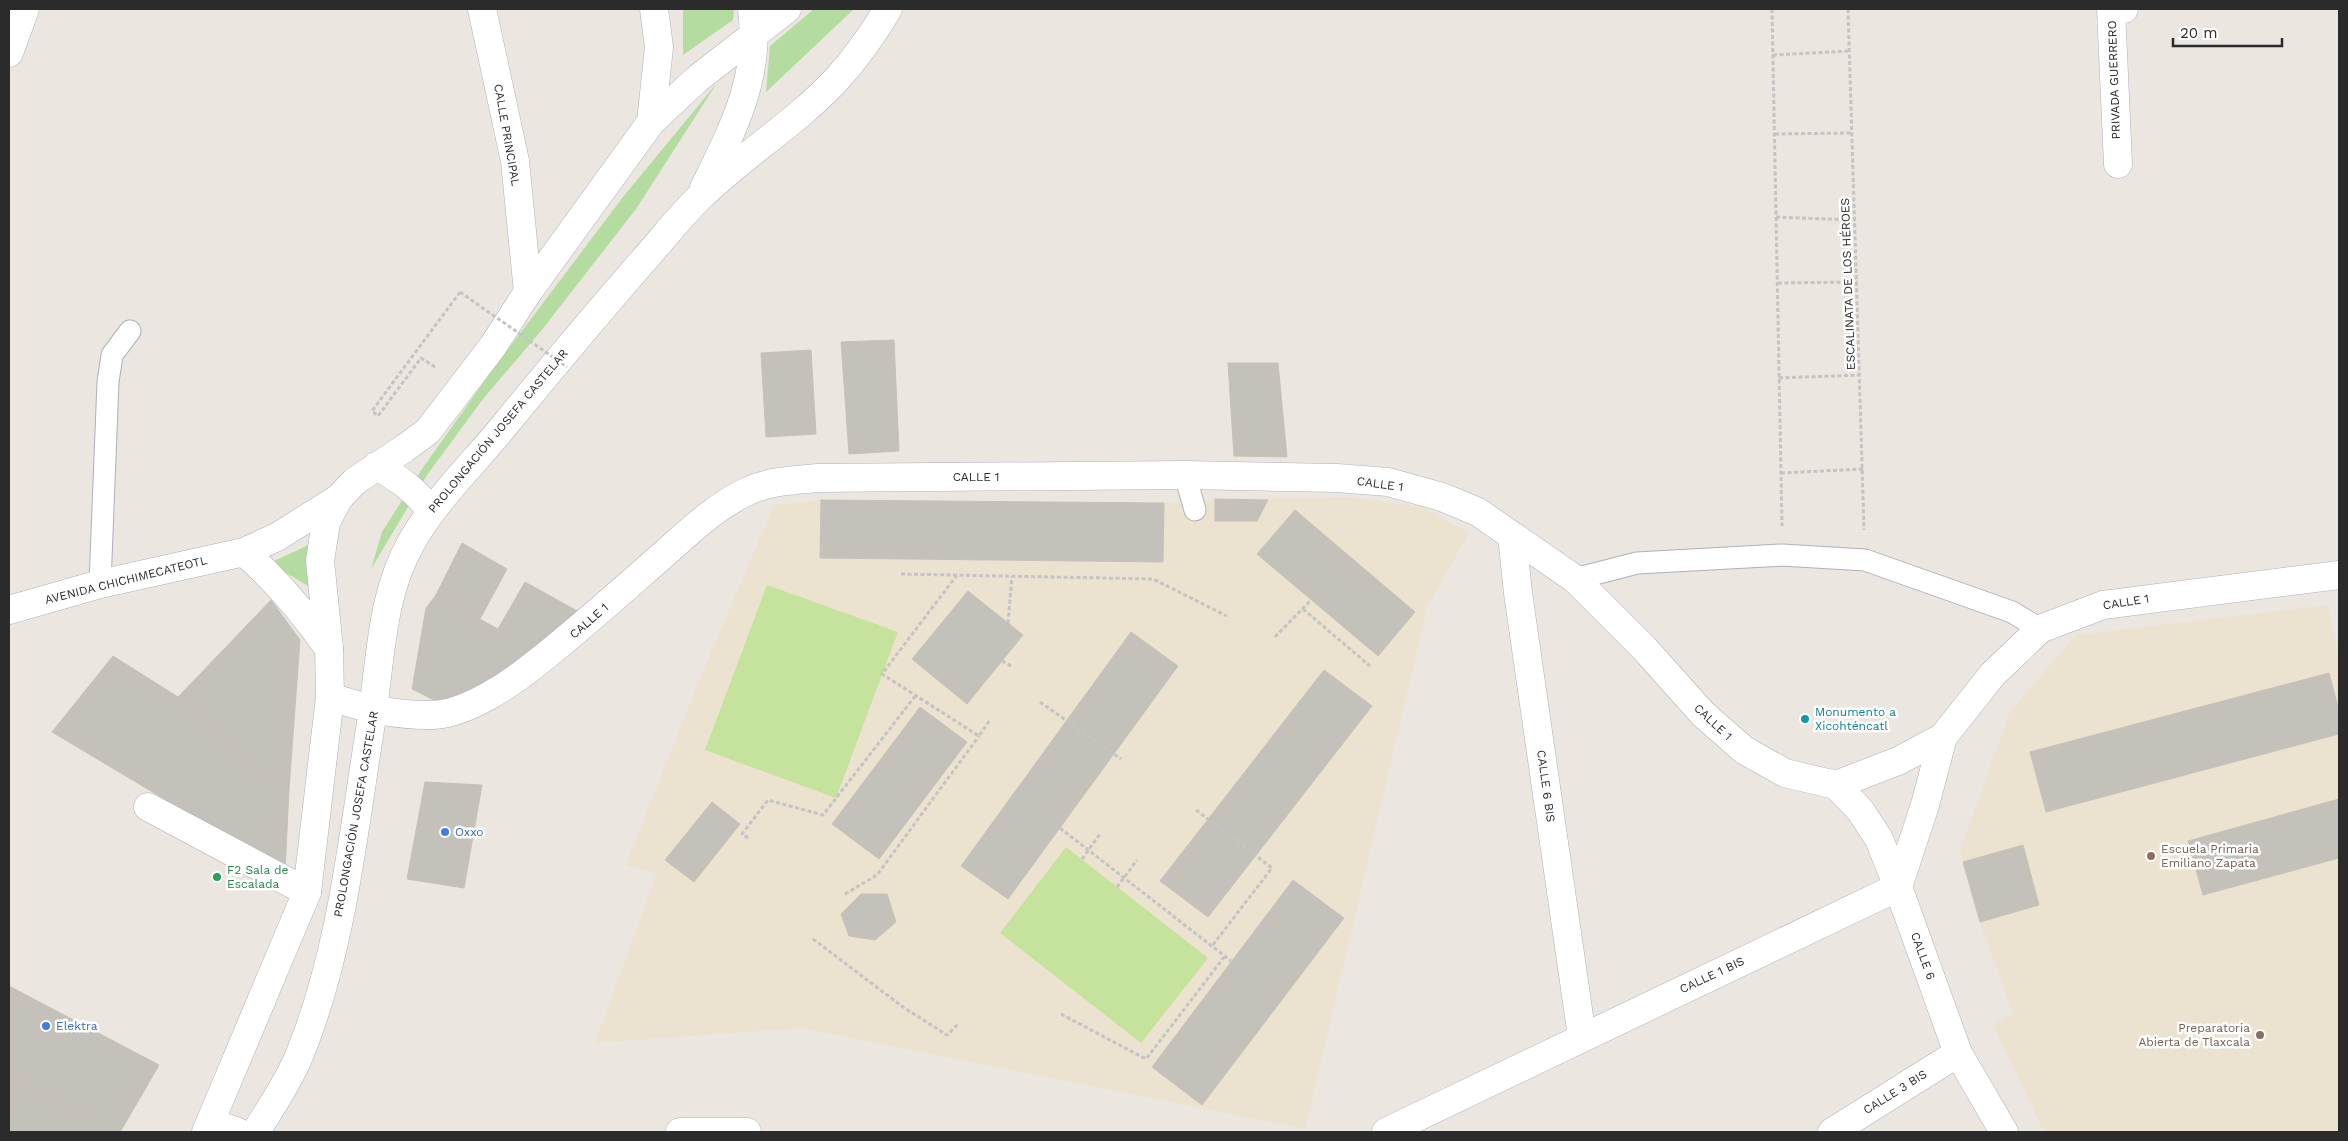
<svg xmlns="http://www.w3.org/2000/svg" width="2348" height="1141" font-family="'Work Sans',sans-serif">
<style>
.education{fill:#ebe2d0}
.green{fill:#b4dca0}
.pitch{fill:#c5e39d}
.building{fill:#c4c0ba;stroke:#c7c2b8}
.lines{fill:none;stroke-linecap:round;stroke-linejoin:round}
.lane-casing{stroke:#afb0ba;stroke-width:23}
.street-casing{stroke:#afb0ba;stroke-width:29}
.secondary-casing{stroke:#afb0ba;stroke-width:29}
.path{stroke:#c4c4c4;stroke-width:3;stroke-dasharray:4 2.5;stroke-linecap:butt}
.lane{stroke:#fff;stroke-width:21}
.street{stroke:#fff;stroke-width:28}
.secondary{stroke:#fff;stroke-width:28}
.path-bridge{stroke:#c4c4c4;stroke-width:3;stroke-dasharray:4 2.5;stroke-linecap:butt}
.culture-dot{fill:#0f9aa8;stroke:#fff;stroke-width:2}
.shop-dot{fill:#3f7fe0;stroke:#fff;stroke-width:2}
.education-dot{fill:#8d6e63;stroke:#fff;stroke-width:2}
.leisure-dot{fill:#2e9e5b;stroke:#fff;stroke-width:2}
.labels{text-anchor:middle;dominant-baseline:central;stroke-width:5;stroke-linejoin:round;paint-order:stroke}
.street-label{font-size:12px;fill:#2b2b2b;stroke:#fff}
.culture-label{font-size:12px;fill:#0d838f;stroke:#fff;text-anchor:start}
.shop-label{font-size:12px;fill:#366cbe;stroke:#fff;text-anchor:start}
.education-label{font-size:12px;fill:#785e54;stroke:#fff;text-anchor:start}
.leisure-label{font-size:12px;fill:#27864d;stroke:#fff;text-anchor:start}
</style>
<rect width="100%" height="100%" fill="#ebe6df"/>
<path class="education" d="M 1348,497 L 1422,507 L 1469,533 L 1427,607 L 1305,1129 L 801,1028 L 595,1043 L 657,873 L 626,865 L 699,681 L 774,505 L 821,500 L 1164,503 L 1201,502 L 1215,499 Z
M 2327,605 L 2339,657 L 2339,1132 L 2044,1132 L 1993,1025 L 2013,1014 L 1980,922 L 1960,850 L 2010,712 L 2076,635 Z"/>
<path class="green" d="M 683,9 L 734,9 L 733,20 L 683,55 Z
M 814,9 L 854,9 L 766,92 L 770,46 Z
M 717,83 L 636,209 L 541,331 L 483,399 L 427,475 L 371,569 L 382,532 L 422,469 L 491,372 L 623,197 Z
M 317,541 L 308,586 L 270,563 Z"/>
<path class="pitch" d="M 767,585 L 898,632 L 836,798 L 705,750 Z
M 1066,847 L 1208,958 L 1141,1043 L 1000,933 Z"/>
<path class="building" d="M 894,340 L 899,451 L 849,454 L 841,342 Z
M 811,350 L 816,434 L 766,437 L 761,353 Z
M 1228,363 L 1278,363 L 1287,457 L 1234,456 Z
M 1215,499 L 1268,500 L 1257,521 L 1215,521 Z
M 821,500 L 1164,503 L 1163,562 L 820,558 Z
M 1295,510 L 1415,612 L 1378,656 L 1257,554 Z
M 462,543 L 507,569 L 480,619 L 436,595 Z
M 525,582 L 579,612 L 532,649 L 498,629 Z
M 968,591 L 1023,635 L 967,704 L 912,659 Z
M 436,595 L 498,629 L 532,649 L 499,678 L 457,699 L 434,700 L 412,689 L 426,608 Z
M 271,600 L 300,640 L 289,790 L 178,697 Z
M 1131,632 L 1178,666 L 1008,899 L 961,866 Z
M 113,656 L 178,697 L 289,790 L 285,871 L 52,732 Z
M 1324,670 L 1372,706 L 1208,917 L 1160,881 Z
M 2329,673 L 2339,711 L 2339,734 L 2046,812 L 2030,752 Z
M 920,707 L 967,742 L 879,859 L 832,824 Z
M 425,782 L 482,785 L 464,888 L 407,879 Z
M 2339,799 L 2339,858 L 2203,895 L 2188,841 Z
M 712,802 L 740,824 L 694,882 L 665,860 Z
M 2023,845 L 2039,905 L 1980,922 L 1963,862 Z
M 1293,880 L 1344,918 L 1202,1105 L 1152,1067 Z
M 861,894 L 887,894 L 896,922 L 875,940 L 849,936 L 841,914 Z
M 9,986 L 159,1065 L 122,1129 L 9,1078 Z
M 9,1078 L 122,1129 L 120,1132 L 9,1132 Z"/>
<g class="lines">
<defs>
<path id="lane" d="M 1185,475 L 1195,510
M 1575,579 L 1637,563 L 1782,555 L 1865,560 L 2012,612 L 2040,629
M 100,584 L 108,382 L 112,355 L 130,331"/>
<path id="street" d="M 482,9 L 515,161 L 528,292
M 9,53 L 25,9
M 2118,164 L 2111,9 L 2124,9
M 1512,536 L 1518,593 L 1582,1037
M 244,552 C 277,581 304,613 329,649
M 9,610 L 100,584 L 244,552 L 277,537 L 339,498
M 1836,785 L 1860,810 L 1879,839 L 1898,887 L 1958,1053 L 2004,1132
M 148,807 L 307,892
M 212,1123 L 238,1132
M 680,1132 L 747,1132
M 1386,1132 L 1898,887 L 1925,805 L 1943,737
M 1832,1132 L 1958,1053"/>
<path id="secondary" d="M 651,122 L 659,47 L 654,9
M 704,188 C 733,129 761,77 752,9
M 376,466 C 399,478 415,490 431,511
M 330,697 C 365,708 397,716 434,715 C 467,713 509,685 534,665 C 576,632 615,597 655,562 C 684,537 712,508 748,491 C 769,481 795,480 818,478 L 1185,475 L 1337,478 L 1388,482 L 1442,497 L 1478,512 L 1575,579 L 1644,648 L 1703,714 L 1744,750 L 1785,773 L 1836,785 L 1898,761 L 1943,737 L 1993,674 L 2040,629 L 2103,605 L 2339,575
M 206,1132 L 307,892 L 330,697 L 329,649 L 320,561 L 326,522 L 339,498 L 355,481 L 405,448 L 428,431 L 493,346 L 528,292 L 651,122 L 697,79 L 787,9
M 256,1132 C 270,1108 288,1083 299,1056 C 342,951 353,834 371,723 C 381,661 380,597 412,541 C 437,498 473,464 504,426 C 549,371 595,316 642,262 C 661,241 679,217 700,197 C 743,155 796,123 837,79 C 857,57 873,34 888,9"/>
</defs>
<use href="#lane" class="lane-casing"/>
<use href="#street" class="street-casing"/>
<use href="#secondary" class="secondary-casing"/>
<path class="path" d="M 1772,9 L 1782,526
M 1848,9 L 1864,530
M 1773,55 L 1849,51
M 1775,134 L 1851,133
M 1776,217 L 1855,220
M 1778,283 L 1857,282
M 435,367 L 421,358 L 378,416 L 372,411 L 460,292
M 1779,378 L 1859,375
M 1781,473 L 1863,469
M 901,574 L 1153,579 L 1227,616
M 957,575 L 882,674 L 979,736 L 990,720
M 1303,609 L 1370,666
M 1008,623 L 1012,576
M 1275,637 L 1311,600
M 1002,661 L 1013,667
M 1040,702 L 1121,759
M 1196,810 L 1272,868 L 1212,946
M 1060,828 L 1231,961
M 748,838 L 742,834 L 768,800 L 823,815 L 916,695
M 1082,859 L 1100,834
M 1117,887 L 1137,860
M 845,894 L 877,875 L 979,736
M 813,939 L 903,1007 L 947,1035 L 959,1023
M 1061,1014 L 1146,1059 L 1225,956"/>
<use href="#lane" class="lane"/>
<use href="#street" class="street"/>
<use href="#secondary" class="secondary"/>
<path class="path-bridge" d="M 460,292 L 567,367"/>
</g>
<circle class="culture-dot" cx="1805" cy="719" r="5"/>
<g class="shop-dot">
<circle cx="445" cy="832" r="5"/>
<circle cx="46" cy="1026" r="5"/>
</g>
<g class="education-dot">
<circle cx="2151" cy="856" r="5"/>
<circle cx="2260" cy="1035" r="5"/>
</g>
<circle class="leisure-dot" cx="217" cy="877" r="5"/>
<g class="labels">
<g class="street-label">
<text transform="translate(2114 80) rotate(-92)">PRIVADA GUERRERO</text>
<text transform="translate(507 135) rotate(80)">CALLE PRINCIPAL</text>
<text transform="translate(1848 284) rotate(-92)">ESCALINATA DE LOS HÉROES</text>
<text transform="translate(498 431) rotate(-50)">PROLONGACIÓN JOSEFA CASTELAR</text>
<text x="976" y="477">CALLE 1</text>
<text transform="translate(1380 484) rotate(8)">CALLE 1</text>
<text transform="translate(126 580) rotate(-14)">AVENIDA CHICHIMECATEOTL</text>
<text transform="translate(2126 602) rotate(-9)">CALLE 1</text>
<text transform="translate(589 621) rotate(-41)">CALLE 1</text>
<text transform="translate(1713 722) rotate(43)">CALLE 1</text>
<text transform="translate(1546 786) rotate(82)">CALLE 6 BIS</text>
<text transform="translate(356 814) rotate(-80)">PROLONGACIÓN JOSEFA CASTELAR</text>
<text transform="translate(1923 956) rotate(70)">CALLE 6</text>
<text transform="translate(1712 975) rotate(-25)">CALLE 1 BIS</text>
<text transform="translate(1895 1092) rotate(-32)">CALLE 3 BIS</text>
</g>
<g class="culture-label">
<text x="1815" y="712">Monumento a<tspan x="1815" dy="14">Xicohténcatl</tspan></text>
</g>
<g class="shop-label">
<text x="455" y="832">Oxxo</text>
<text x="56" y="1026">Elektra</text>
</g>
<g class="education-label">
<text x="2161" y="849">Escuela Primaria<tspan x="2161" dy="14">Emiliano Zapata</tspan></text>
<text x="2250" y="1028" text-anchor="end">Preparatoria<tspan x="2250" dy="14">Abierta de Tlaxcala</tspan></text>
</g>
<g class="leisure-label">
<text x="227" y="870">F2 Sala de<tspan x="227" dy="14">Escalada</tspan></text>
</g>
</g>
<rect width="2348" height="1141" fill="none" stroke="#2b2b2b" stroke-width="20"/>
<path d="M2173 38v8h109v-8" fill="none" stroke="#2b2b2b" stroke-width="2.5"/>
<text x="2180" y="38" font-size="15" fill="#2b2b2b" stroke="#ffffff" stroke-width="4" paint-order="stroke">20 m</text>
</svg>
